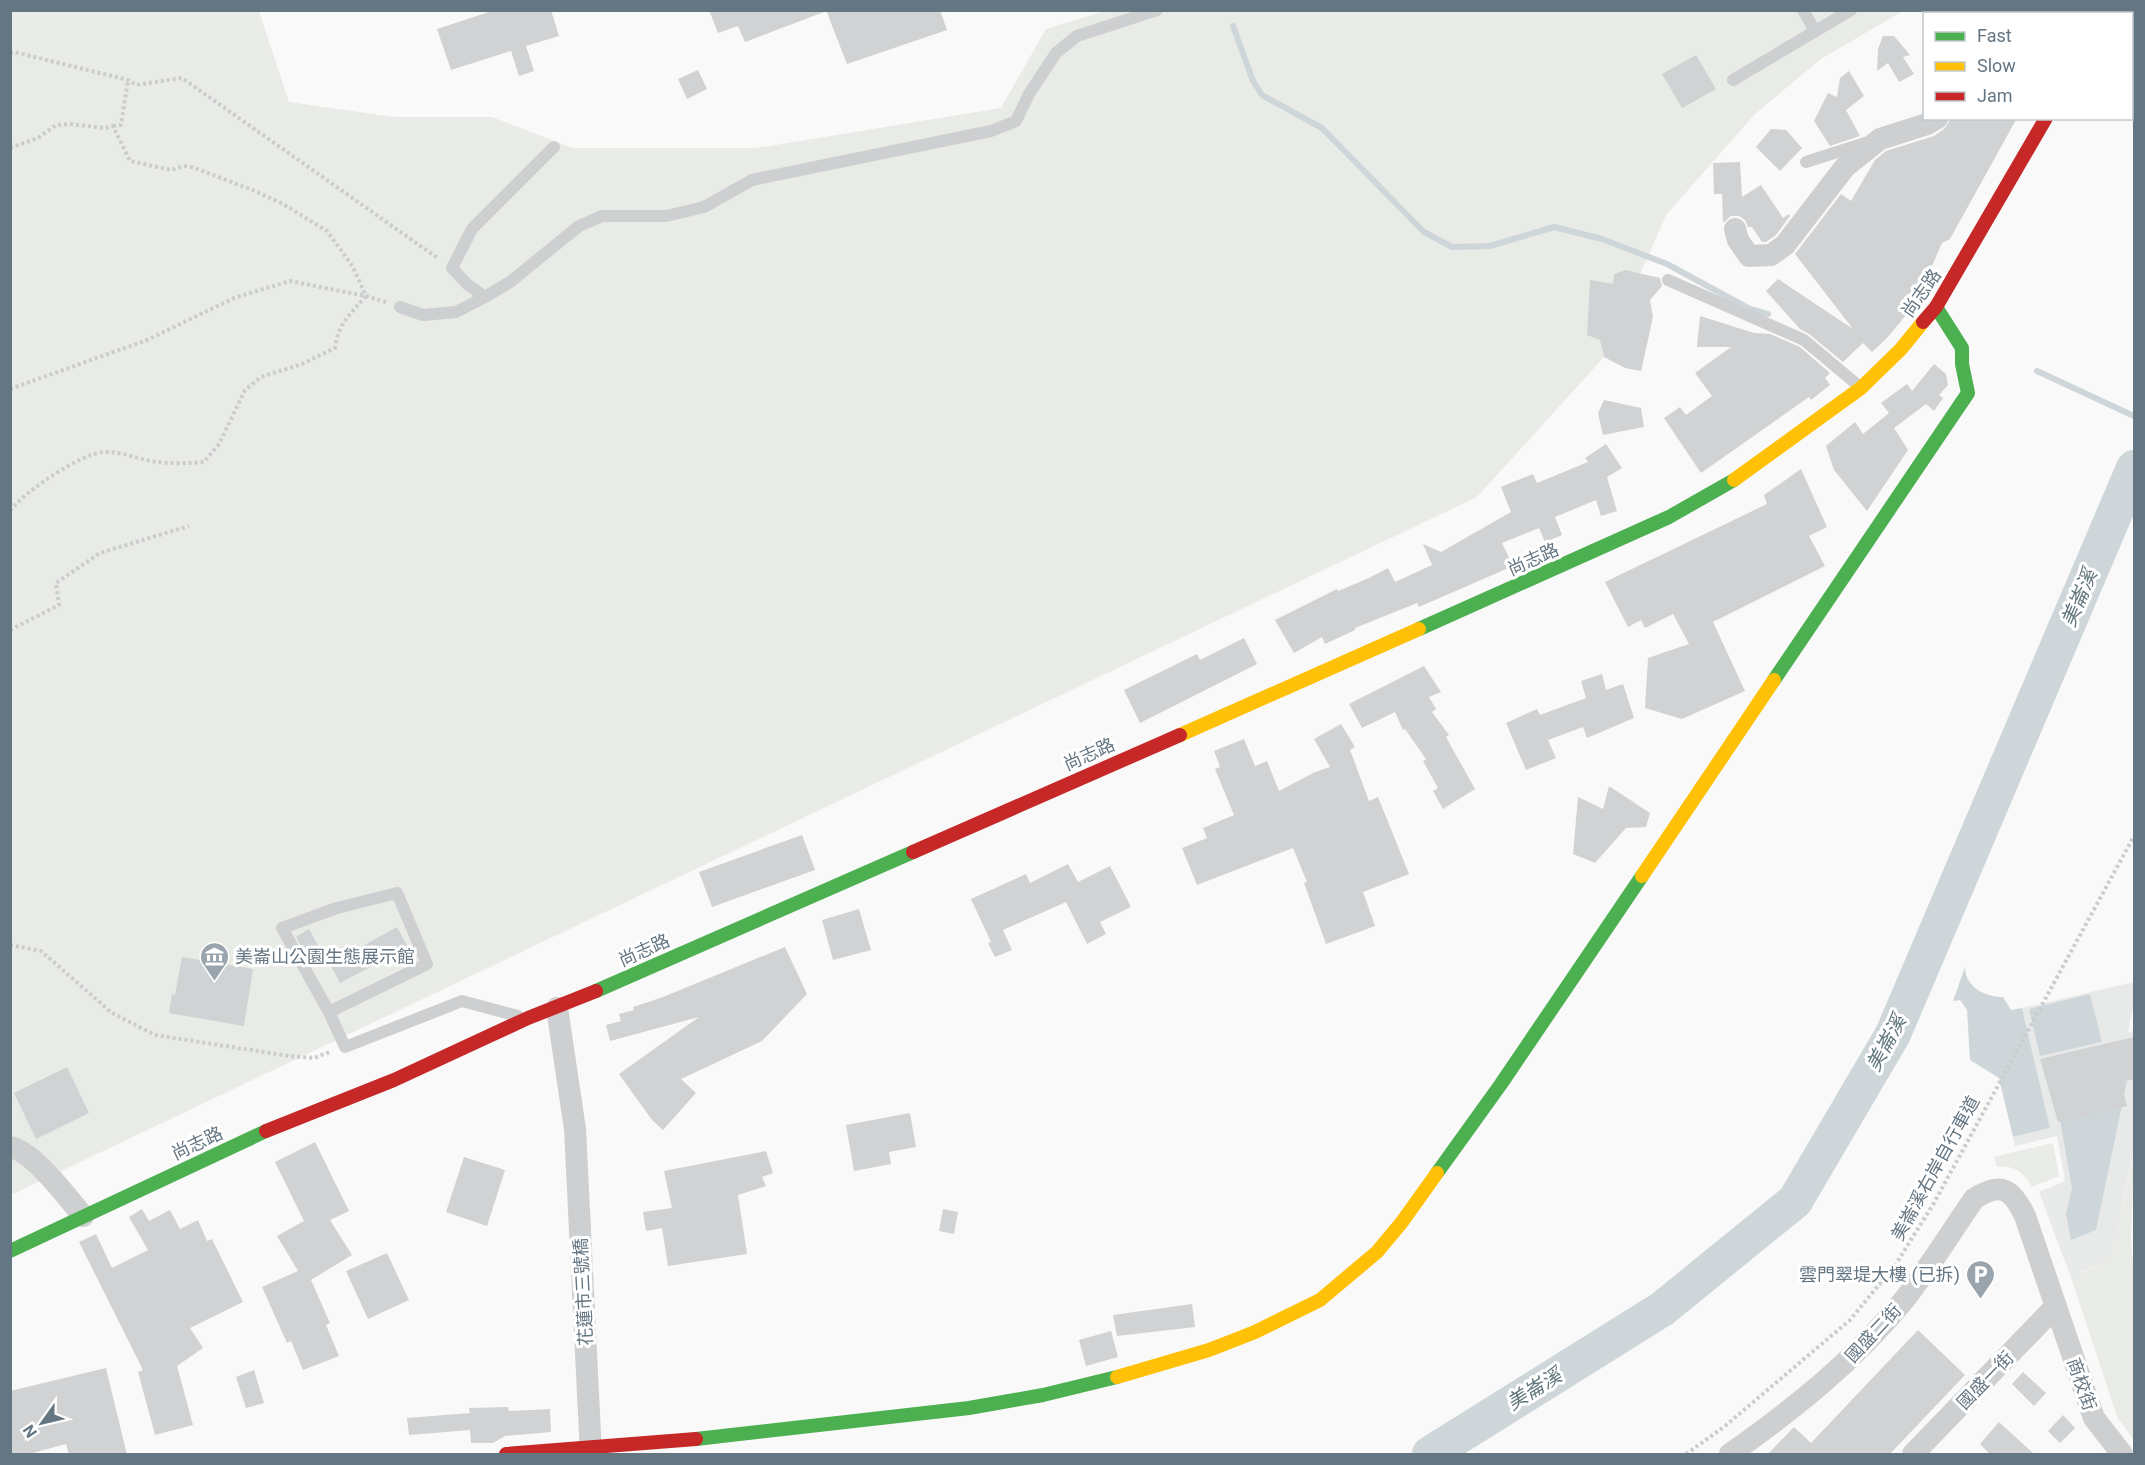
<svg xmlns="http://www.w3.org/2000/svg" width="2145" height="1465" font-family="Roboto,'Noto Sans TC',sans-serif">
<style>
.built{fill:#e8e9e9}
.green{fill:#e8ebe6}
.water{fill:#ced6d9}
.lines{fill:none;stroke-linecap:round;stroke-linejoin:round}
.stream{stroke:#ced6d9;stroke-width:6}
.river{stroke:#ced6d9;stroke-width:36}
.building{fill:#d0d2d3}
.path{stroke:#cbcccd;stroke-width:4;stroke-dasharray:3 3;stroke-linecap:butt}
.lane{stroke:#cecfd0;stroke-width:12}
.street{stroke:#cecfd0;stroke-width:22}
.fast{stroke:#4caf50;stroke-width:14}
.slow{stroke:#ffc107;stroke-width:14}
.jam{stroke:#c62828;stroke-width:14}
.labels{text-anchor:middle;dominant-baseline:central;stroke-width:6;stroke-linejoin:round;paint-order:stroke}
.street-label{font-size:18px;fill:#657683;stroke:#fff}
.poi-label{font-size:18px;fill:#657683;stroke:#fff;text-anchor:start}
.water-label{font-size:20px;font-style:italic;fill:#60757c;stroke:#fff}
</style>
<rect width="100%" height="100%" fill="#f9f9f9"/>
<path class="built" d="M 2134,982 L 2134,1003 L 2128,1032 L 2134,1031 L 2134,1150 L 2112,1256 L 2103,1263 L 2081,1272 L 2083,1279 L 2073,1283 L 2039,1192 L 2065,1181 L 2057,1136 L 2015,1146 L 2013,1137 L 2050,1128 L 2022,1008 Z"/>
<path class="green" d="M 11,11 L 259,11 L 289,102 L 393,117 L 492,117 L 572,148 L 757,148 L 1001,108 L 1046,29 L 1105,11 L 1903,11 L 1821,59 L 1755,114 L 1666,215 L 1604,357 L 1477,497 L 11,1195 Z
M 2053,1143 L 2059,1176 L 2032,1187 C 2025,1173 2013,1164 1997,1167 L 1994,1157 Z
M 2134,1153 L 2131,1239 L 2134,1278 L 2134,1440 L 2117,1417 L 2073,1283 L 2083,1279 L 2081,1273 L 2103,1263 L 2112,1256 Z"/>
<path class="water" d="M 1965,967 C 1965,987 1985,997 2003,997 L 2011,1010 L 2022,1008 L 2050,1128 L 2013,1137 L 1999,1078 L 1970,1060 L 1967,1010 L 1960,1000 L 1953,1001 Z
M 2090,994 L 2102,1042 L 2040,1056 L 2029,1009 Z
M 2127,1081 L 2096,1230 L 2071,1240 L 2066,1214 L 2072,1188 L 2056,1097 Z"/>
<g class="lines">
<path class="stream" d="M 1233,26 L 1253,81 L 1262,95 L 1322,128 L 1424,232 L 1452,247 L 1490,246 L 1554,227 L 1602,239 L 1667,264 L 1748,308 L 1768,314
M 2037,371 L 2134,416"/>
<path class="river" d="M 1430,1454 L 1662,1309 L 1795,1201 L 1893,1034 L 2134,468"/>
</g>
<path class="building" d="M 495,10 L 551,10 L 559,36 L 526,46 L 534,71 L 519,76 L 511,51 L 451,70 L 437,29 Z
M 709,10 L 824,10 L 824,12 L 745,42 L 738,26 L 718,33 Z
M 826,10 L 940,10 L 947,30 L 847,64 Z
M 1883,36 L 1894,36 L 1910,55 L 1903,57 L 1914,74 L 1899,82 L 1888,63 L 1877,71 L 1878,49 Z
M 1696,55 L 1716,89 L 1682,108 L 1662,74 Z
M 698,70 L 707,89 L 687,99 L 678,79 Z
M 1849,71 L 1864,96 L 1846,110 L 1860,136 L 1830,146 L 1814,121 L 1828,93 L 1837,97 L 1840,78 Z
M 1954,118 L 2017,118 L 1950,239 L 1942,243 L 1919,296 L 1920,298 L 1888,337 L 1872,352 L 1863,343 L 1843,362 L 1809,334 L 1800,329 L 1766,291 L 1778,279 L 1853,329 L 1795,254 L 1841,194 L 1851,201 L 1875,160 L 1886,151 L 1934,136 L 1944,129 L 1950,120 Z
M 1771,129 L 1786,130 L 1802,148 L 1780,171 L 1756,147 Z
M 1740,162 L 1742,197 L 1761,185 L 1783,218 L 1789,214 L 1790,216 L 1776,235 L 1766,242 L 1762,242 L 1752,227 L 1748,227 L 1745,220 L 1739,216 L 1731,216 L 1723,223 L 1722,194 L 1714,194 L 1713,163 Z
M 1625,270 L 1660,278 L 1662,286 L 1650,300 L 1653,317 L 1641,371 L 1625,368 L 1604,357 L 1600,340 L 1587,335 L 1590,280 L 1613,284 L 1614,274 Z
M 1700,316 L 1754,333 L 1770,334 L 1800,347 L 1830,373 L 1825,378 L 1830,385 L 1811,400 L 1809,397 L 1701,473 L 1664,418 L 1680,407 L 1686,415 L 1712,396 L 1695,373 L 1731,347 L 1697,347 Z
M 1934,364 L 1946,374 L 1948,385 L 1939,395 L 1943,398 L 1934,411 L 1926,404 L 1894,428 L 1908,450 L 1867,511 L 1834,470 L 1826,446 L 1855,422 L 1863,434 L 1889,413 L 1881,403 L 1907,384 L 1912,391 Z
M 1604,400 L 1641,408 L 1644,427 L 1603,435 L 1598,413 Z
M 1606,444 L 1622,468 L 1607,477 L 1617,511 L 1601,516 L 1596,500 L 1555,517 L 1562,535 L 1545,542 L 1539,528 L 1502,543 L 1513,566 L 1419,607 L 1417,603 L 1355,628 L 1355,630 L 1325,644 L 1322,637 L 1294,653 L 1275,620 L 1337,589 L 1338,591 L 1369,578 L 1388,568 L 1395,582 L 1432,565 L 1423,544 L 1441,552 L 1511,512 L 1501,487 L 1533,474 L 1537,483 L 1588,462 L 1585,458 Z
M 1801,469 L 1827,527 L 1809,536 L 1825,566 L 1713,622 L 1745,691 L 1682,719 L 1645,708 L 1648,658 L 1689,644 L 1673,614 L 1645,628 L 1641,620 L 1628,627 L 1605,582 L 1767,504 L 1764,495 Z
M 1244,638 L 1257,664 L 1140,723 L 1124,690 L 1197,654 L 1200,660 Z
M 1424,666 L 1441,692 L 1429,697 L 1436,709 L 1432,712 L 1449,735 L 1446,737 L 1475,789 L 1443,809 L 1433,791 L 1438,788 L 1423,761 L 1426,759 L 1405,729 L 1403,730 L 1395,712 L 1362,728 L 1349,704 Z
M 1602,674 L 1606,690 L 1623,684 L 1634,718 L 1587,738 L 1583,727 L 1548,740 L 1556,758 L 1526,770 L 1506,723 L 1537,709 L 1540,715 L 1586,698 L 1581,681 Z
M 1341,724 L 1355,747 L 1350,750 L 1369,801 L 1378,797 L 1409,874 L 1363,892 L 1375,926 L 1326,944 L 1304,883 L 1307,882 L 1293,848 L 1197,885 L 1182,848 L 1207,838 L 1203,828 L 1234,815 L 1215,769 L 1220,767 L 1214,751 L 1244,739 L 1255,766 L 1267,761 L 1279,791 L 1315,772 L 1330,767 L 1314,739 Z
M 1609,786 L 1650,813 L 1646,827 L 1626,828 L 1595,863 L 1573,854 L 1578,797 L 1603,809 Z
M 802,835 L 815,870 L 712,907 L 699,872 Z
M 1068,864 L 1078,882 L 1110,866 L 1131,907 L 1100,922 L 1106,934 L 1087,944 L 1066,902 L 1003,930 L 1012,950 L 995,957 L 988,943 L 991,942 L 971,899 L 1026,874 L 1030,883 Z
M 859,909 L 871,950 L 833,960 L 822,920 Z
M 397,927 L 408,947 L 340,983 L 330,964 Z
M 309,929 L 325,958 L 312,965 L 296,937 Z
M 785,947 L 807,994 L 762,1041 L 681,1079 L 696,1093 L 663,1130 L 652,1120 L 619,1074 L 699,1017 L 610,1041 L 606,1025 L 621,1021 L 619,1014 L 634,1010 L 633,1007 L 663,997 Z
M 182,957 L 253,969 L 244,1026 L 169,1013 L 172,994 L 175,995 Z
M 2134,1037 L 2134,1079 L 2121,1082 L 2127,1106 L 2058,1122 L 2040,1059 Z
M 67,1067 L 89,1113 L 36,1139 L 14,1093 Z
M 910,1113 L 916,1147 L 889,1152 L 891,1164 L 854,1171 L 846,1125 Z
M 315,1142 L 349,1211 L 330,1220 L 352,1255 L 311,1280 L 330,1323 L 326,1325 L 339,1356 L 303,1370 L 291,1341 L 287,1343 L 262,1287 L 298,1271 L 277,1236 L 304,1221 L 275,1162 Z
M 766,1151 L 773,1173 L 762,1177 L 766,1186 L 738,1195 L 747,1254 L 668,1266 L 662,1228 L 646,1231 L 643,1212 L 672,1208 L 664,1171 Z
M 464,1157 L 505,1170 L 487,1226 L 446,1212 Z
M 142,1209 L 149,1221 L 170,1210 L 180,1229 L 198,1220 L 207,1241 L 212,1239 L 243,1302 L 190,1328 L 203,1348 L 177,1366 L 193,1425 L 155,1435 L 138,1372 L 143,1370 L 79,1242 L 96,1234 L 112,1268 L 148,1250 L 129,1217 Z
M 943,1209 L 958,1212 L 954,1234 L 939,1231 Z
M 387,1253 L 409,1300 L 368,1319 L 346,1271 Z
M 1192,1304 L 1195,1327 L 1117,1336 L 1113,1315 Z
M 1918,1330 L 1965,1375 L 1889,1455 L 1767,1455 L 1794,1427 L 1811,1443 Z
M 1111,1331 L 1118,1357 L 1086,1366 L 1079,1340 Z
M 106,1368 L 127,1455 L 69,1455 L 66,1444 L 25,1455 L 10,1455 L 10,1391 Z
M 254,1370 L 264,1403 L 246,1408 L 236,1377 Z
M 2023,1372 L 2046,1393 L 2034,1406 L 2012,1384 Z
M 508,1407 L 509,1411 L 550,1409 L 551,1432 L 505,1436 L 493,1443 L 471,1443 L 470,1430 L 409,1435 L 407,1418 L 470,1413 L 469,1408 Z
M 2063,1415 L 2075,1428 L 2060,1443 L 2048,1431 Z
M 1999,1422 L 2035,1455 L 1991,1455 L 1980,1444 Z"/>
<g class="lines">
<path class="path" d="M 10,53 L 14,52 L 128,80 L 136,85 L 182,78 L 439,259
M 113,126 L 121,125 L 128,80
M 10,148 L 38,138 L 56,125 L 70,124 L 105,128 L 113,126 L 130,161 L 171,170 L 184,166 L 192,167 L 255,191 L 283,204 L 327,231 L 353,267 L 366,296 C 350,314 338,324 335,348 L 302,364 L 261,377 L 245,390 L 219,444 L 204,462 C 189,463 173,464 158,462 C 139,460 122,451 103,452 C 80,454 24,492 10,511
M 10,389 L 147,340 L 234,298 L 290,281 L 366,296 L 386,302
M 10,630 L 59,605 L 56,583 L 100,553 L 189,526
M 10,945 L 41,951 L 112,1013 L 155,1035 L 289,1056 L 314,1058 L 330,1052
M 1686,1454 L 1725,1426 L 1850,1320 L 1896,1264 L 1934,1203 L 2134,836"/>
<path class="lane" d="M 1803,10 L 1815,31
M 1733,80 L 1851,10
M 554,147 L 472,229 L 452,268 L 467,284 L 485,297 L 510,282 L 579,226 L 602,216 L 666,216 L 704,207 L 752,180 L 991,131 L 1016,121 L 1029,94 L 1056,53 L 1077,36 L 1157,10
M 1806,162 L 1865,143
M 1668,280 L 1804,340 L 1860,387
M 400,307 L 423,315 L 456,312 L 485,297
M 329,1012 L 282,928 L 337,908 L 397,893 L 427,964 L 329,1012 L 345,1047 L 462,1001 L 518,1016"/>
<path class="street" d="M 1969,10 L 1972,14
M 1735,229 L 1738,240 L 1749,256 L 1771,255 L 1785,245 L 1845,167 L 1880,139 L 1927,124 L 1937,118
M 557,1008 L 575,1129 L 591,1454
M 10,1147 C 33,1151 67,1197 83,1216
M 1730,1454 C 1794,1409 1854,1361 1904,1300 C 1929,1268 1951,1232 1974,1199 C 2001,1181 2012,1189 2025,1216 L 2094,1418 L 2122,1454
M 1913,1454 L 2056,1306"/>
<path class="fast" d="M 2123,14 L 2126,10
M 1419,629 L 1669,517 L 1734,480
M 1774,680 L 1968,393 L 1962,364 L 1962,348 L 1936,307
M 596,991 L 913,852
M 1437,1173 L 1501,1084 L 1642,876
M 10,1251 L 266,1131
M 696,1439 L 969,1408 L 1043,1395 L 1117,1377"/>
<path class="slow" d="M 1734,480 L 1861,388 L 1901,349 L 1923,322
M 1180,735 L 1419,629
M 1642,876 L 1774,680
M 1117,1377 L 1209,1350 L 1255,1332 L 1320,1300 L 1377,1252 L 1402,1222 L 1437,1173"/>
<path class="jam" d="M 1923,322 L 1936,307 L 2046,118
M 913,852 L 1180,735
M 266,1131 L 394,1080 L 528,1018 L 596,991
M 506,1454 L 696,1439"/>
</g>
<defs>
<symbol id="museum-pin" viewBox="-11 -11 22 30"><path d="M0 17L-7.5 6A9.5 9.5 0 1 1 7.5 6Z" fill="#99a4ac" stroke="#fff"/><path d="M0-6L6-3V-2H-6V-3ZM-5-1h2V3h-2ZM-1-1h2V3h-2ZM3-1h2V3H3ZM-6 4H6V6H-6Z" fill="#fff"/></symbol>
<symbol id="parking-pin" viewBox="-11 -11 22 30"><path d="M0 17L-7.5 6A9.5 9.5 0 1 1 7.5 6Z" fill="#99a4ac" stroke="#fff"/><path d="M-3.5-5.5H1a3.5 3.5 0 0 1 0 7H-1V5.5H-3.5ZM-1-3.4V-.6H.8a1.4 1.4 0 0 0 0-2.8Z" fill="#fff"/></symbol>
</defs>
<g fill-rule="evenodd">
<use href="#museum-pin" x="198" y="940" width="33" height="45"/>
<use href="#parking-pin" x="1964" y="1258" width="33" height="45"/>
</g>
<g class="labels">
<g class="street-label">
<text transform="translate(1921 293) rotate(-55)">尚志路</text>
<text transform="translate(1533 559) rotate(-24)">尚志路</text>
<text transform="translate(1089 754) rotate(-24)">尚志路</text>
<text transform="translate(644 950) rotate(-24)">尚志路</text>
<text transform="translate(197 1143) rotate(-25)">尚志路</text>
<text transform="translate(1935 1168) rotate(-61)">美崙溪右岸自行車道</text>
<text transform="translate(583 1292) rotate(-93)">花蓮市三號橋</text>
<text transform="translate(1873 1333) rotate(-47)">國盛二街</text>
<text transform="translate(1985 1380) rotate(-46)">國盛一街</text>
<text transform="translate(2082 1384) rotate(71)">商校街</text>
</g>
<g class="poi-label">
<text x="235" y="956">美崙山公園生態展示館</text>
<text x="1960" y="1274" text-anchor="end">雲門翠堤大樓 (已拆)</text>
</g>
<g class="water-label">
<text transform="translate(2079 598) rotate(-67)">美崙溪</text>
<text transform="translate(1886 1043) rotate(-62)">美崙溪</text>
<text transform="translate(1534 1389) rotate(-32)">美崙溪</text>
</g>
</g>
<rect width="2145" height="1465" fill="none" stroke="#657683" stroke-width="24"/>
<rect x="1923" y="12" width="210" height="108" fill="#ffffff" stroke="#c1c8cd" stroke-width="1.5"/>
<rect x="1935" y="32" width="30" height="9" fill="#4caf50" stroke="#c1c8cd" stroke-width="1.5"/>
<text x="1977" y="42" font-size="18" fill="#657683">Fast</text>
<rect x="1935" y="62" width="30" height="9" fill="#ffc107" stroke="#c1c8cd" stroke-width="1.5"/>
<text x="1977" y="72" font-size="18" fill="#657683">Slow</text>
<rect x="1935" y="92" width="30" height="9" fill="#c62828" stroke="#c1c8cd" stroke-width="1.5"/>
<text x="1977" y="102" font-size="18" fill="#657683">Jam</text>
<g transform="translate(42 1423) rotate(236)" stroke="#ffffff" stroke-width="4.5" paint-order="stroke">
<path d="M0-4.5L10 22L0 15L-10 22Z" fill="#657683"/>
<text y="-9" font-size="16" font-weight="bold" text-anchor="middle" fill="#657683">N</text>
</g>
</svg>
